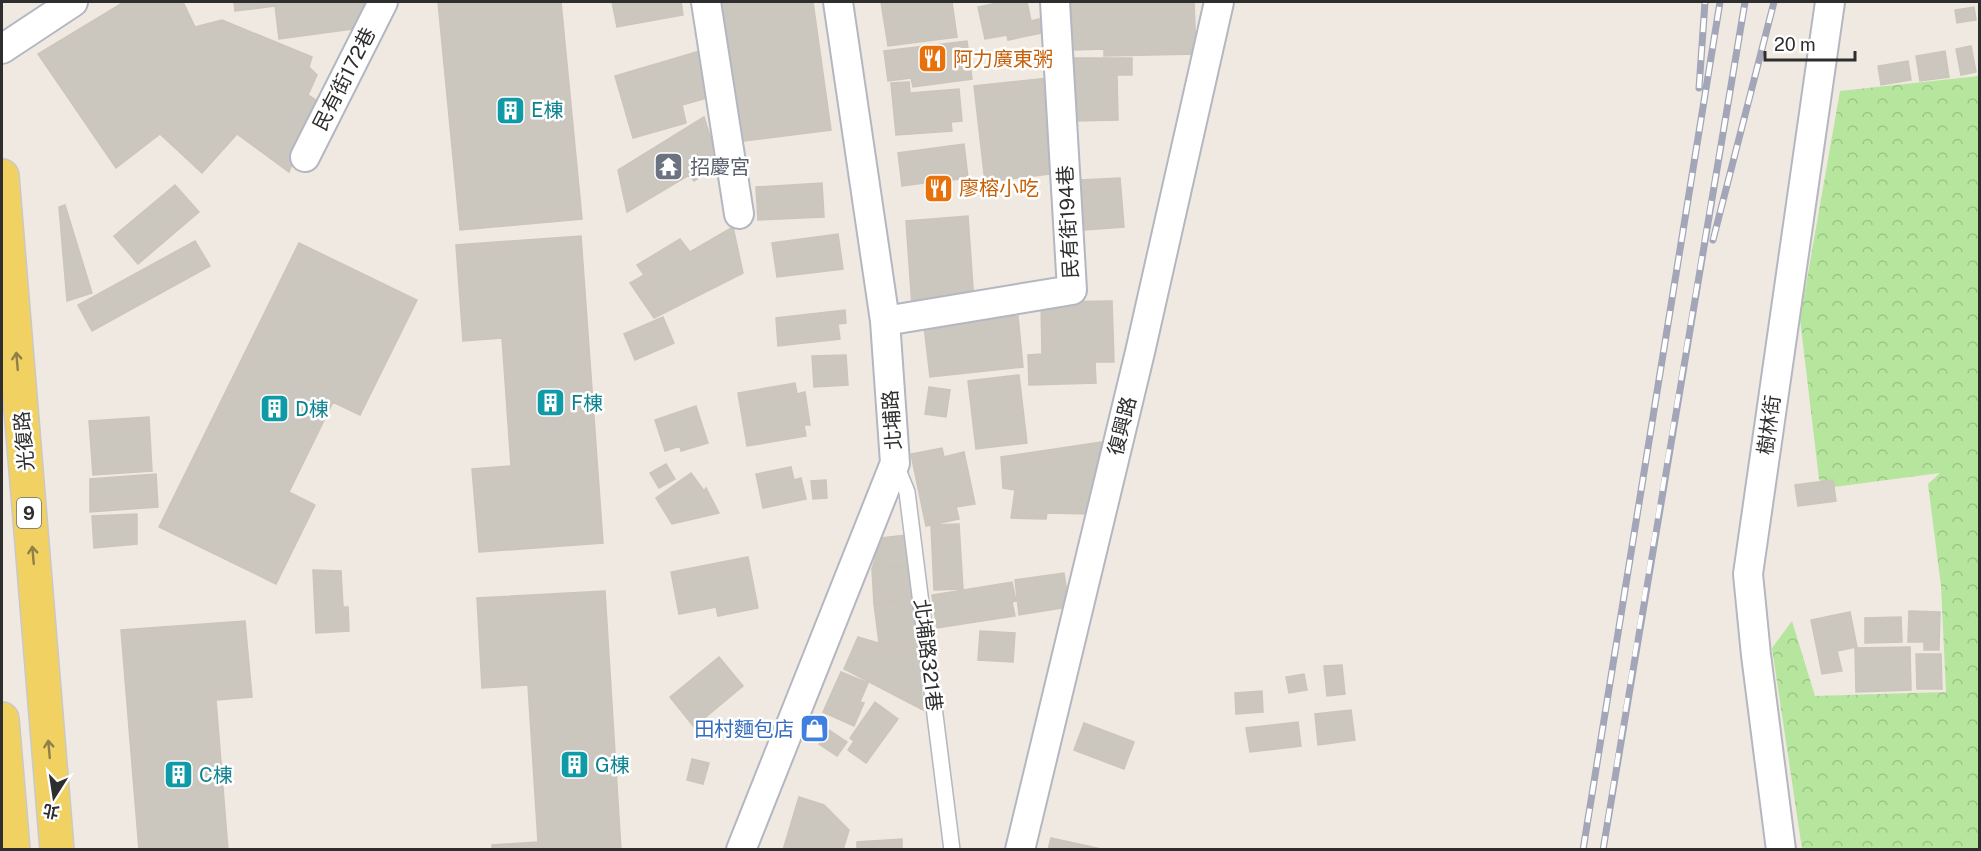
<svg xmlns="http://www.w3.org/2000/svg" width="1981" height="851" font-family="'Public Sans','Noto Sans TC',sans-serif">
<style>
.forest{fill:url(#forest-crowns)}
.building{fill:#cbc7bf;stroke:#cbc5ba;stroke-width:1.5}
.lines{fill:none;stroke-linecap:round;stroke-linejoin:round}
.service-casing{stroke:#b4b7c1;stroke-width:18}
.minor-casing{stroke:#b4b7c1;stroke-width:32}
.primary-casing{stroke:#c9c9c9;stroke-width:36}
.service{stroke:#fff;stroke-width:15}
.minor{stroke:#fff;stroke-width:28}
.primary{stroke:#f2d163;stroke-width:33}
.rail-casing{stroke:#a3a6b8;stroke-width:7}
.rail{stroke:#fff;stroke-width:4.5;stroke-dasharray:14;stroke-linecap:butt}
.oneway{stroke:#908048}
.labels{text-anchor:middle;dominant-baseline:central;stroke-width:5;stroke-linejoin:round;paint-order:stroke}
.shield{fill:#fff;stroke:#6d6d6d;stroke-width:1.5}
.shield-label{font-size:18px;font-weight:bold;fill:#2e2e2e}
.food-label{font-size:20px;fill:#c56008;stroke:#fff;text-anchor:start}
.street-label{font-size:20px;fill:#2e2e2e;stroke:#fff}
.culture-label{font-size:20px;fill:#0d838f;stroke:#fff;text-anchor:start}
.worship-label{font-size:20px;fill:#5b616d;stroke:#fff;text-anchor:start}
.shop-label{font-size:20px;fill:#366cbe;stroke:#fff;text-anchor:end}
</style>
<defs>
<pattern id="forest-crowns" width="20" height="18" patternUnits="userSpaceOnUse" patternTransform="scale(1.5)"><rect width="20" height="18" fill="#b6e59e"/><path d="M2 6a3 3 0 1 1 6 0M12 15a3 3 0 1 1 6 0" fill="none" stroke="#9dc588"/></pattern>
</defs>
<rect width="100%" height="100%" fill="#efe9e1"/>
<path class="forest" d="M 1979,76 L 1979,849 L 1802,849 L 1772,648 L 1792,621 L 1815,696 L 1946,692 L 1941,586 L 1928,484 L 1940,473 L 1826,488 L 1819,479 L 1800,319 L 1840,91 Z"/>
<path class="building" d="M 124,2 L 183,2 L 195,27 L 222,20 L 312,57 L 309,67 L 317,75 L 308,95 L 316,100 L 289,172 L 237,134 L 202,173 L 160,134 L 116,168 L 38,54 Z
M 234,2 L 364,2 L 367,27 L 279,39 L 275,6 L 235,11 Z
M 438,2 L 561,2 L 582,219 L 460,230 Z
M 612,2 L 681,2 L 683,15 L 617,27 Z
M 717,2 L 813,2 L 831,130 L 736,142 Z
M 881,2 L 952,2 L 957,37 L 888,46 Z
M 1002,2 L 1027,2 L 1031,21 L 1039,19 L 1042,33 L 1008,40 L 1007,35 L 985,39 L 978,7 Z
M 1071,2 L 1194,2 L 1196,54 L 1104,56 L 1104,49 L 1073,50 Z
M 1974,7 L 1976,20 L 1957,23 L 1955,10 Z
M 967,41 L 972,79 L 913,87 L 911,78 L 888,81 L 884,51 Z
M 1971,46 L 1976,72 L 1961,75 L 1956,49 Z
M 700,51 L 714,96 L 682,105 L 686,123 L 633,138 L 615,76 Z
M 1945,51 L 1949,77 L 1920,81 L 1916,56 Z
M 1072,58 L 1132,58 L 1132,75 L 1117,75 L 1118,120 L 1073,121 Z
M 1908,61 L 1911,80 L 1881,85 L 1878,66 Z
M 1048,78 L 1057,173 L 985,182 L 974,86 Z
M 909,82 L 910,93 L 959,89 L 962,121 L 951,122 L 952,131 L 896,135 L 891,83 Z
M 704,117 L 719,164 L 694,181 L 689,175 L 627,212 L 618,170 Z
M 964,144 L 968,178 L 952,180 L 952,182 L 932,185 L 932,182 L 902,186 L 898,153 Z
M 1120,178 L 1124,227 L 1084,230 L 1081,180 Z
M 822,183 L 824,217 L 758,220 L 756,187 Z
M 175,185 L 199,212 L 138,264 L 114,236 Z
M 65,205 L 92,293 L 67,301 L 59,207 Z
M 968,216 L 974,302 L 912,306 L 906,221 Z
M 733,227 L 743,273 L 654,318 L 630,283 L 644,275 L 637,265 L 680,239 L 690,252 Z
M 838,234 L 843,269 L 777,277 L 772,243 Z
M 581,236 L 603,543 L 479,552 L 472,469 L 511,466 L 502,338 L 463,341 L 456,245 Z
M 195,241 L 210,266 L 92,331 L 78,305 Z
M 299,243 L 417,300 L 360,415 L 333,402 L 289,492 L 315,505 L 276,584 L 159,527 Z
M 1112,301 L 1114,362 L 1095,362 L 1096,383 L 1029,385 L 1028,355 L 1042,354 L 1041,302 Z
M 845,310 L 846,323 L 838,324 L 840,339 L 778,346 L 776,318 Z
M 1018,316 L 1023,367 L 930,377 L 924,326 Z
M 663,317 L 674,343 L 635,360 L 624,334 Z
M 846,355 L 848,385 L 814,387 L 812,356 Z
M 1019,375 L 1027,443 L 976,449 L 968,381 Z
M 795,383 L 797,394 L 805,392 L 810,425 L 804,425 L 806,436 L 747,446 L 738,393 Z
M 929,387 L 950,390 L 946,417 L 925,414 Z
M 696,406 L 708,443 L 681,451 L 680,446 L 665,451 L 655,420 Z
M 149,417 L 152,471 L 93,475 L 89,421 Z
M 1101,442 L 1103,464 L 1095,500 L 1089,501 L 1090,514 L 1047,513 L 1046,519 L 1011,518 L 1015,490 L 1003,488 L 1001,457 Z
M 942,448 L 944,457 L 964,452 L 975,504 L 956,507 L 959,519 L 926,526 L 911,454 Z
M 666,464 L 675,479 L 659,488 L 650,473 Z
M 791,467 L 794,480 L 801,478 L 806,499 L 763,508 L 756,474 Z
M 691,473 L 704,491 L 706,488 L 719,513 L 672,524 L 656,498 Z
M 156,474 L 158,507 L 90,512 L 90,479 Z
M 826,480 L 827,498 L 813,499 L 811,481 Z
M 1833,480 L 1836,501 L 1798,506 L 1795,485 Z
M 137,514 L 137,544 L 94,548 L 92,516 Z
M 959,524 L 963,589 L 934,590 L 931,525 Z
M 906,535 L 909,566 L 872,569 L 881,538 Z
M 748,557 L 758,608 L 718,616 L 716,607 L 679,614 L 671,572 Z
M 909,566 L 913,600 L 874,604 L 872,569 Z
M 313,570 L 341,571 L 343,607 L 348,607 L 349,631 L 316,633 Z
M 1064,573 L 1069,607 L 1019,615 L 1015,580 Z
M 1012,582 L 1016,601 L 1012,602 L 1015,616 L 937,628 L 932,595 Z
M 605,591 L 621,850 L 492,850 L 492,845 L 538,842 L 528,685 L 482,688 L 477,598 Z
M 913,600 L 919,655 L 879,643 L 874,604 Z
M 1909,611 L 1940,612 L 1939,650 L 1924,650 L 1924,642 L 1908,642 Z
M 1850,612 L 1857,647 L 1837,651 L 1842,671 L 1822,674 L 1811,620 Z
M 1901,617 L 1902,642 L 1865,643 L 1865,618 Z
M 245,621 L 252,697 L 216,700 L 228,850 L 139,850 L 121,630 Z
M 980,631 L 1015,633 L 1013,662 L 978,660 Z
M 858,637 L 919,655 L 923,710 L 844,669 Z
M 1910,647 L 1911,690 L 1856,692 L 1855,648 Z
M 1916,654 L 1941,654 L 1942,689 L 1917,689 Z
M 719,657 L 743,686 L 694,727 L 670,697 Z
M 1342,665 L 1345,694 L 1327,696 L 1324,666 Z
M 841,672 L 868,683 L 860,702 L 864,703 L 854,726 L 823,712 Z
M 1304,674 L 1307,690 L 1289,693 L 1286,677 Z
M 1262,691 L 1263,712 L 1236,714 L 1235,693 Z
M 875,702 L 898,719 L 866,763 L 848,750 L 854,741 L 850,738 Z
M 1351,710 L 1355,740 L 1318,745 L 1315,714 Z
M 1298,722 L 1301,746 L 1250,752 L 1246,728 Z
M 1084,723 L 1134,742 L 1124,769 L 1074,750 Z
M 829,730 L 847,742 L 837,756 L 819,744 Z
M 692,759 L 709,763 L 703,784 L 687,780 Z
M 799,797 L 824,805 L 849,830 L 843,850 L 783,850 Z
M 1051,838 L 1106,850 L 1048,850 Z
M 902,839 L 902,850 L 857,850 L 857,842 Z"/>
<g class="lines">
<defs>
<path id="service" d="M 896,465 L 907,492 L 952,850"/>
<path id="minor" d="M 706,2 L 739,214
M 2,49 L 73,2
M 305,157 L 383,2
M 885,321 L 1072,290 L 1055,2
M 741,850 L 895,463 L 885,321 L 838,2
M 1020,850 L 1140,352 L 1219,2
M 1781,850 L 1756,655 L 1748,574 L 1830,2"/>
<path id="primary" d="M 2,176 L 57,850
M 2,719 L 13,850"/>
</defs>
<use href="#service" class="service-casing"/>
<use href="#minor" class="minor-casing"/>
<use href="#primary" class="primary-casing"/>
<use href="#service" class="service"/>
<use href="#minor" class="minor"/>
<use href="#primary" class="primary"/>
<defs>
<path id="rail" d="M 1699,88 L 1705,2
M 1713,240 L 1774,2
M 1583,850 L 1720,2
M 1603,850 C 1648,566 1698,284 1745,2"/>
</defs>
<use href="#rail" class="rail-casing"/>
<use href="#rail" class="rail"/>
</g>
<defs><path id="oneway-shaft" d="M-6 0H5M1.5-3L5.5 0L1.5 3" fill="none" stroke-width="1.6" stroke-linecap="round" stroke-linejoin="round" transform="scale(1.5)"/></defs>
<g class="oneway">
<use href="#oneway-shaft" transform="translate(17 361) rotate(-95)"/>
<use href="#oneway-shaft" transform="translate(33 555) rotate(-95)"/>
<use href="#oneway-shaft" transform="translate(49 749) rotate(-95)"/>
</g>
<defs>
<symbol id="restaurant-square" viewBox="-11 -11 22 22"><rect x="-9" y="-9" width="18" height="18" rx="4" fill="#e8710a" stroke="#fff"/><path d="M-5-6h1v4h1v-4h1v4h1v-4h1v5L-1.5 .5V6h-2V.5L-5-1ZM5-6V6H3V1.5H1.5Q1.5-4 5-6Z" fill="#fff"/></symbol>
<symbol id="building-square" viewBox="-11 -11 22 22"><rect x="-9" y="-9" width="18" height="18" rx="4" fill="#0f9aa8" stroke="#fff"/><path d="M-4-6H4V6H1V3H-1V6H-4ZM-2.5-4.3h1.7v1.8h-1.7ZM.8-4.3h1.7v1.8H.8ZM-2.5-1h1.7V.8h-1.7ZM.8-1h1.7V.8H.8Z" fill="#fff"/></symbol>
<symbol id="temple-square" viewBox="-11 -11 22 22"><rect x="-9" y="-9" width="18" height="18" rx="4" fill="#6b7280" stroke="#fff"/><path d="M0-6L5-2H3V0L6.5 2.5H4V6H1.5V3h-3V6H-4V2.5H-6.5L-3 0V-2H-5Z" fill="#fff"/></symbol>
<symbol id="shop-square" viewBox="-11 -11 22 22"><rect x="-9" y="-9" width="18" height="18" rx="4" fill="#3f7fe0" stroke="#fff"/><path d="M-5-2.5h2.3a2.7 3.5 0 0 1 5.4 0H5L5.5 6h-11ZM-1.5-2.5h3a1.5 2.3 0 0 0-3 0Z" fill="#fff"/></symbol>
</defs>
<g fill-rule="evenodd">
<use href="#restaurant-square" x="916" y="42" width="33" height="33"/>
<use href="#building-square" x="494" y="94" width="33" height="33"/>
<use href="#temple-square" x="652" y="150" width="33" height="33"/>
<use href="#restaurant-square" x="922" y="172" width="33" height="33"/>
<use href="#building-square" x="534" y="386" width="33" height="33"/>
<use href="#building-square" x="258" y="392" width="33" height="33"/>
<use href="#shop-square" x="798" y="712" width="33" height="33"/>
<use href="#building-square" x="558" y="748" width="33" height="33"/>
<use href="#building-square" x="162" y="758" width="33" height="33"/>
</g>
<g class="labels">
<rect class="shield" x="17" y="498" width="24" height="30" rx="4.5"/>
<g class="shield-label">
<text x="29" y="513">9</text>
</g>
<g class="food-label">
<text x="953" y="59">阿力廣東粥</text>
<text x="959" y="188">廖榕小吃</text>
</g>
<g class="street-label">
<text transform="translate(344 79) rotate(-63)">民有街172巷</text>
<text transform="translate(1068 222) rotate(-93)">民有街194巷</text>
<text transform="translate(892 420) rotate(-94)">北埔路</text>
<text transform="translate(1769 425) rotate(-82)">樹林街</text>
<text transform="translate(1122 426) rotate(-76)">復興路</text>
<text transform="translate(24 441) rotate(-95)">光復路</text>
<text transform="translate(928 655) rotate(83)">北埔路321巷</text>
</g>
<g class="culture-label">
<text x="531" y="110">E棟</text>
<text x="571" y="403">F棟</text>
<text x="295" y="409">D棟</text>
<text x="595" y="765">G棟</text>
<text x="199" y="775">C棟</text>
</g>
<g class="worship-label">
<text x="690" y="167">招慶宮</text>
</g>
<g class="shop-label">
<text x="794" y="729">田村麵包店</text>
</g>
</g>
<rect width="1981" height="851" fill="none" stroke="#2e2e2e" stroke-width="6"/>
<g transform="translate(54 797) rotate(192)" stroke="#ffffff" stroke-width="4.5" paint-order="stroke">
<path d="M0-4.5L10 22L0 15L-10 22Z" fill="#2e2e2e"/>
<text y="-9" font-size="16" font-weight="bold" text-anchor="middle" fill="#2e2e2e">北</text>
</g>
<path d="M1765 51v9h90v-9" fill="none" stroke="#2e2e2e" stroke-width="3"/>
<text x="1774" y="51" font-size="18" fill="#2e2e2e" stroke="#ffffff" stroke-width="4.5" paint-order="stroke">20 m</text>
</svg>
